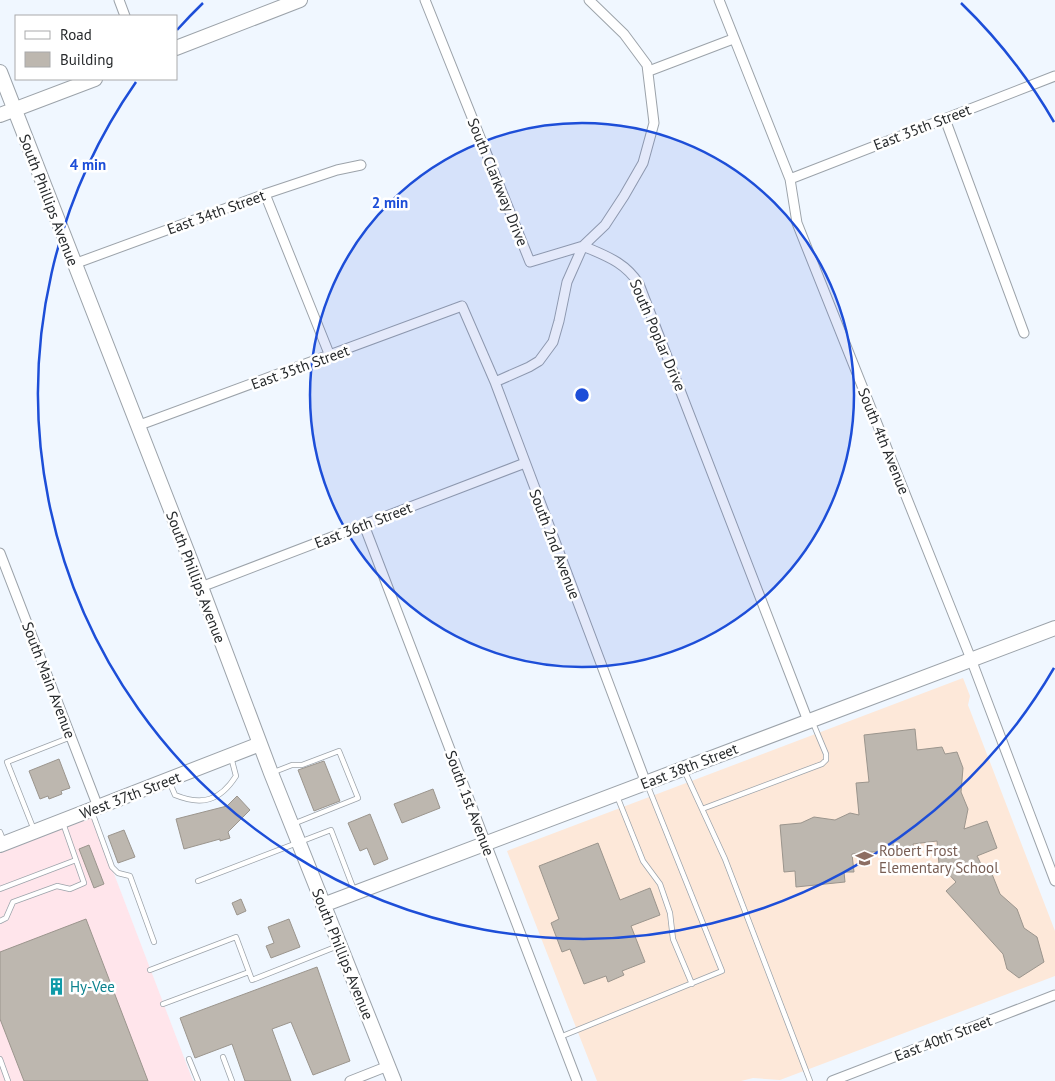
<svg xmlns="http://www.w3.org/2000/svg" width="1055" height="1081" font-family="'PT Sans',sans-serif">
<style>
.commercial{fill:#ffe5eb}
.education{fill:#fde8d9}
.building{fill:#bdb7af;stroke:#9b958d}
.lines{fill:none;stroke-linecap:round;stroke-linejoin:round}
.lane-casing{stroke:#9ca3aa;stroke-width:6}
.street-casing{stroke:#9ca3aa;stroke-width:11}
.secondary-casing{stroke:#9ca3aa;stroke-width:16}
.lane{stroke:#fff;stroke-width:4.5}
.street{stroke:#fff;stroke-width:9}
.secondary{stroke:#fff;stroke-width:14}
.ring{fill:none;stroke:#1d4ed8;stroke-width:2.5}
.labels{text-anchor:middle;dominant-baseline:central;stroke-width:5;stroke-linejoin:round;paint-order:stroke}
.street-label{font-size:15px;fill:#272a2c;stroke:#fff}
.education-label{font-size:15px;fill:#785e54;stroke:#fff;text-anchor:start}
.culture-label{font-size:15px;fill:#0d838f;stroke:#fff;text-anchor:start}
.centre{fill:#1d4ed8;stroke:#fff;stroke-width:2.5}
.ring-label{font-size:15px;text-anchor:middle;font-weight:bold;fill:#1d4ed8;stroke:#fff;stroke-width:5;stroke-linejoin:round;paint-order:stroke}
</style>
<rect width="100%" height="100%" fill="#f0f7ff"/>
<path class="commercial" d="M 92,816 L 193,1081 L 0,1081 L 0,851 Z"/>
<path class="education" d="M 963,678 L 970,696 L 968,705 L 1055,931 L 1055,976 L 780,1080 L 753,1078 L 741,1081 L 597,1081 L 507,851 Z"/>
<path class="building" d="M 915,729 L 917,750 L 942,747 L 945,754 L 957,752 L 963,768 L 961,792 L 968,809 L 964,829 L 987,821 L 997,848 L 977,856 L 982,866 L 992,874 L 1000,894 L 1017,909 L 1024,928 L 1037,937 L 1044,962 L 1019,978 L 1007,969 L 1003,954 L 946,891 L 956,882 L 939,864 L 937,841 L 913,844 L 914,848 L 852,854 L 854,872 L 844,872 L 845,882 L 796,887 L 795,871 L 784,872 L 780,825 L 801,823 L 814,817 L 835,820 L 850,813 L 859,815 L 856,783 L 869,782 L 864,735 Z
M 59,759 L 70,788 L 61,791 L 62,794 L 49,799 L 48,796 L 40,799 L 29,771 Z
M 324,761 L 340,801 L 314,811 L 298,770 Z
M 433,789 L 440,808 L 402,823 L 394,804 Z
M 237,796 L 250,810 L 228,832 L 230,838 L 220,841 L 220,839 L 184,849 L 176,819 L 227,806 Z
M 370,814 L 388,859 L 374,865 L 367,848 L 360,851 L 348,823 Z
M 124,830 L 135,857 L 118,863 L 108,836 Z
M 598,843 L 620,900 L 650,888 L 660,915 L 631,926 L 645,962 L 622,971 L 624,975 L 608,982 L 606,976 L 584,984 L 570,949 L 562,952 L 551,923 L 559,919 L 539,866 Z
M 89,845 L 104,884 L 94,888 L 79,849 Z
M 241,899 L 246,911 L 237,915 L 232,903 Z
M 86,919 L 148,1081 L 24,1081 L 0,1019 L 0,952 Z
M 289,919 L 300,947 L 271,958 L 266,946 L 274,943 L 268,927 Z
M 317,967 L 350,1061 L 313,1075 L 291,1022 L 272,1029 L 291,1081 L 245,1081 L 232,1044 L 195,1058 L 180,1018 Z"/>
<g class="lines">
<defs>
<path id="lane" d="M 684,770 L 702,809 L 822,764 L 826,760 L 826,754 L 813,723
M 274,772 L 292,765 L 302,765 L 339,751 L 358,798 L 293,824
M 169,781 L 175,795 C 202,806 220,801 236,776 L 231,757
M 617,796 L 643,861 L 660,884 L 670,913 L 673,939 L 692,984
M 702,809 L 725,859 L 810,1081
M 92,812 L 112,867 L 118,873 L 130,876 L 154,942
M 34,830 L 7,762 L 71,737
M 0,832 L 4,842
M 198,881 L 331,830 L 354,890
M 0,889 L 76,860
M 0,921 L 6,918 L 13,902 L 57,886 L 70,889 L 84,883 L 63,823
M 150,970 L 236,937 L 252,980 L 338,946
M 163,1004 L 249,972
M 560,1037 L 722,971 L 647,784
M 223,1057 L 232,1081
M 0,1059 L 8,1081
M 189,1059 L 198,1081"/>
<path id="street" d="M 119,0 L 125,16
M 425,0 L 530,262 L 583,246
M 719,0 L 790,179 L 797,223 L 971,659 L 1055,881
M 649,71 L 733,39
M 945,119 L 1024,333
M 790,179 L 1055,76
M 265,194 L 330,356
M 583,246 C 606,256 625,262 639,284 L 808,721
M 74,264 L 265,194 L 337,170 L 361,165
M 495,382 L 529,367 L 539,361 L 553,342 L 559,321 L 567,282 L 583,246 L 605,225 L 624,196 L 643,163 L 654,123 L 647,65 L 624,34 L 589,0
M 137,426 L 462,306 L 495,382 L 646,783
M 364,525 L 577,1081
M 0,553 L 98,807
M 201,587 L 525,463
M 350,1081 L 388,1066
M 832,1081 L 1055,995"/>
<path id="secondary" d="M 176,48 L 300,0
M 0,72 L 201,587 L 271,773 L 394,1081
M 0,115 L 95,79
M 0,845 L 260,744
M 323,905 L 1055,628"/>
</defs>
<use href="#lane" class="lane-casing"/>
<use href="#street" class="street-casing"/>
<use href="#secondary" class="secondary-casing"/>
<use href="#lane" class="lane"/>
<use href="#street" class="street"/>
<use href="#secondary" class="secondary"/>
</g>
<circle cx="582" cy="395" r="272" fill="#1d4ed8" fill-opacity=".12"/>
<g class="ring">
<circle cx="582" cy="395" r="272"/>
<path d="M1054 668A545 545 0 1 1 136 82M177 30A545 545 0 0 1 203 3M961 3A545 545 0 0 1 1054 122"/>
</g>
<defs>
<symbol id="school-bare" viewBox="-9 -9 18 18"><path d="M0-5L7-2L0 1L-7-2ZM-4 1L0 2.5L4 1V4Q0 6-4 4Z" fill="#8d6e63" stroke="#fff" stroke-width="2.5" paint-order="stroke"/></symbol>
<symbol id="building-bare" viewBox="-9 -9 18 18"><path d="M-4-6H4V6H1V3H-1V6H-4ZM-2.5-4.3h1.7v1.8h-1.7ZM.8-4.3h1.7v1.8H.8ZM-2.5-1h1.7V.8h-1.7ZM.8-1h1.7V.8H.8Z" fill="#0f9aa8" stroke="#fff" stroke-width="2.5" paint-order="stroke"/></symbol>
</defs>
<g fill-rule="evenodd">
<use href="#school-bare" x="852" y="846" width="25" height="25"/>
<use href="#building-bare" x="44" y="974" width="25" height="25"/>
</g>
<g class="labels">
<g class="street-label">
<text transform="translate(922 127) rotate(-21)">East 35th Street</text>
<text transform="translate(498 182) rotate(68)">South Clarkway Drive</text>
<text transform="translate(49 200) rotate(69)">South Phillips Avenue</text>
<text transform="translate(216 212) rotate(-20)">East 34th Street</text>
<text transform="translate(658 335) rotate(67)">South Poplar Drive</text>
<text transform="translate(300 367) rotate(-20)">East 35th Street</text>
<text transform="translate(884 441) rotate(68)">South 4th Avenue</text>
<text transform="translate(363 525) rotate(-21)">East 36th Street</text>
<text transform="translate(555 544) rotate(69)">South 2nd Avenue</text>
<text transform="translate(196 577) rotate(69)">South Phillips Avenue</text>
<text transform="translate(49 680) rotate(69)">South Main Avenue</text>
<text transform="translate(689 766) rotate(-21)">East 38th Street</text>
<text transform="translate(130 795) rotate(-21)">West 37th Street</text>
<text transform="translate(470 803) rotate(69)">South 1st Avenue</text>
<text transform="translate(343 954) rotate(68)">South Phillips Avenue</text>
<text transform="translate(943 1038) rotate(-21)">East 40th Street</text>
</g>
<g class="education-label">
<text x="879" y="850">Robert Frost<tspan x="879" dy="17">Elementary School</tspan></text>
</g>
<g class="culture-label">
<text x="70" y="986">Hy-Vee</text>
</g>
</g>
<circle cx="582" cy="395" r="8" class="centre"/>
<g class="ring-label">
<text x="88" y="170">4 min</text>
<text x="390" y="208">2 min</text>
</g>
<rect x="15" y="15" width="162" height="65" fill="#ffffff" stroke="#a9aaab"/>
<rect x="25" y="31" width="25" height="8" fill="#ffffff" stroke="#a9aaab"/>
<text x="60" y="40" font-size="15" fill="#272a2c">Road</text>
<rect x="25" y="52" width="25" height="15" fill="#bdb7af" stroke="#a9aaab"/>
<text x="60" y="65" font-size="15" fill="#272a2c">Building</text>
</svg>
